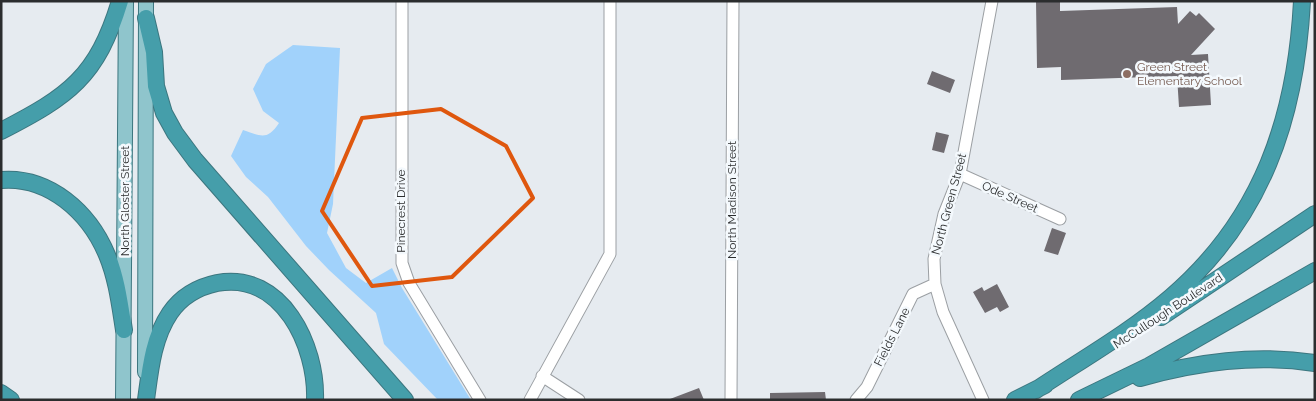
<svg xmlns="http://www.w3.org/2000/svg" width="1316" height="401" font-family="Raleway,sans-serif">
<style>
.green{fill:#a1d2fb}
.building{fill:#6f6b70}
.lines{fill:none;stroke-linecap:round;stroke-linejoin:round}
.minor-casing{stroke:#9b9fa3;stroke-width:13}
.major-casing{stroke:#3c767f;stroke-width:16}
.highway-casing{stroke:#3c767f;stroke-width:18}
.minor{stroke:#fff;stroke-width:11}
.major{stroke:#8fc5cc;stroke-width:14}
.highway{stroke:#459eaa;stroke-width:16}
.marked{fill:none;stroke:#df570e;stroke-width:4;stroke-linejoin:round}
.education-dot{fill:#8d6e63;stroke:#f4f9fd;stroke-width:2}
.labels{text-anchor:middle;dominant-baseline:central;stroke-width:5;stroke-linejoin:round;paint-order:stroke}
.education-label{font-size:12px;fill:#785e54;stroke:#f4f9fd;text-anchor:start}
.street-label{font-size:12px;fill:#2b2d2e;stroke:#f4f9fd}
</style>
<rect width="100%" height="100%" fill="#e6ebf0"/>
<path class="green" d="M 293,45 L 340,48 L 333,204 L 327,233 L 346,268 L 366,283 L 392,268 L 402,288 L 471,400 L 438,400 L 384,344 L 376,313 L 329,270 L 306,246 L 268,197 L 246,177 L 231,156 L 243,130 C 261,136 267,141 279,123 L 263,111 L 253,89 L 266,64 Z"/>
<path class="building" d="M 1036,1 L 1060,1 L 1060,11 L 1177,7 L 1178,24 L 1190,11 L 1196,16 L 1199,13 L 1215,29 L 1191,55 L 1208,54 L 1211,105 L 1179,107 L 1177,76 L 1061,80 L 1061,67 L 1037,68 Z
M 932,71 L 955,80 L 950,93 L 927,84 Z
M 936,132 L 949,135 L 944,153 L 932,150 Z
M 1052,228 L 1066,233 L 1058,255 L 1044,251 Z
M 997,284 L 1009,307 L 1000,312 L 997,307 L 985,313 L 973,292 L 982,287 L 984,291 Z
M 699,388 L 704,400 L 670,400 L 670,399 Z
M 825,392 L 826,400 L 770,400 L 770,393 Z"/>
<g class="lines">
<defs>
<path id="minor" d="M 402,1 L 402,263 L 409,283 L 480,400
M 960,174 L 1060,219
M 542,376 L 579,400
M 530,400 L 610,254 L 610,1
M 731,400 L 733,1
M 856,400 L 867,387 L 913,294 L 935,284
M 983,400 L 943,312 L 935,284 L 934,259 L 944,214 L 960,174 L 992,1"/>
<path id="major" d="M 145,372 L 146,1
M 123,400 L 126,1"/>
<path id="highway" d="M 146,18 L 154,52 L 156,86 L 164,113 L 175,133 L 195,160 L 405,400
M 1,131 C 69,96 97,77 120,1
M 1,180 C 49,176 89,212 107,255 C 117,279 120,305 124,330
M 1161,317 L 1315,214
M 1140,378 C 1198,362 1254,354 1315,363
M 1036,390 C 1081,360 1129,333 1171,297 C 1262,219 1296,118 1302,1
M 1,393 L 11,400
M 146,400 C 150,370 153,338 170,313 C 181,297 198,287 217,283 C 282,271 317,346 315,400
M 1015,400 L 1045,385
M 1079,400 L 1149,366 L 1315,271"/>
</defs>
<use href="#minor" class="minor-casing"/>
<use href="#major" class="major-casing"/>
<use href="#highway" class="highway-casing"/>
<use href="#minor" class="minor"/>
<use href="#major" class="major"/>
<use href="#highway" class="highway"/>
</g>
<path class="marked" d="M 441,109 L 506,146 L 533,198 L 452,277 L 372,286 L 322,211 L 362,118 Z"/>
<circle class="education-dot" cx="1127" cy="74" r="5"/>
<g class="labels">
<g class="education-label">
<text x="1137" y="67">Green Street<tspan x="1137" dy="14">Elementary School</tspan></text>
</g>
<g class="street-label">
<text transform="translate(1010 197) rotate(24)">Ode Street</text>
<text transform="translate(732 200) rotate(-90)">North Madison Street</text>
<text transform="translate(125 201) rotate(-90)">North Gloster Street</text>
<text transform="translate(949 204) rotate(-75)">North Green Street</text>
<text transform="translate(401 211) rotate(-90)">Pinecrest Drive</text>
<text transform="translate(1168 311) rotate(-33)">McCullough Boulevard</text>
<text transform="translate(892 337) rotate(-63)">Fields Lane</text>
</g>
</g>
<rect width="1316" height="401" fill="none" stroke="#2b2d2e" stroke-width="5"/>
</svg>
